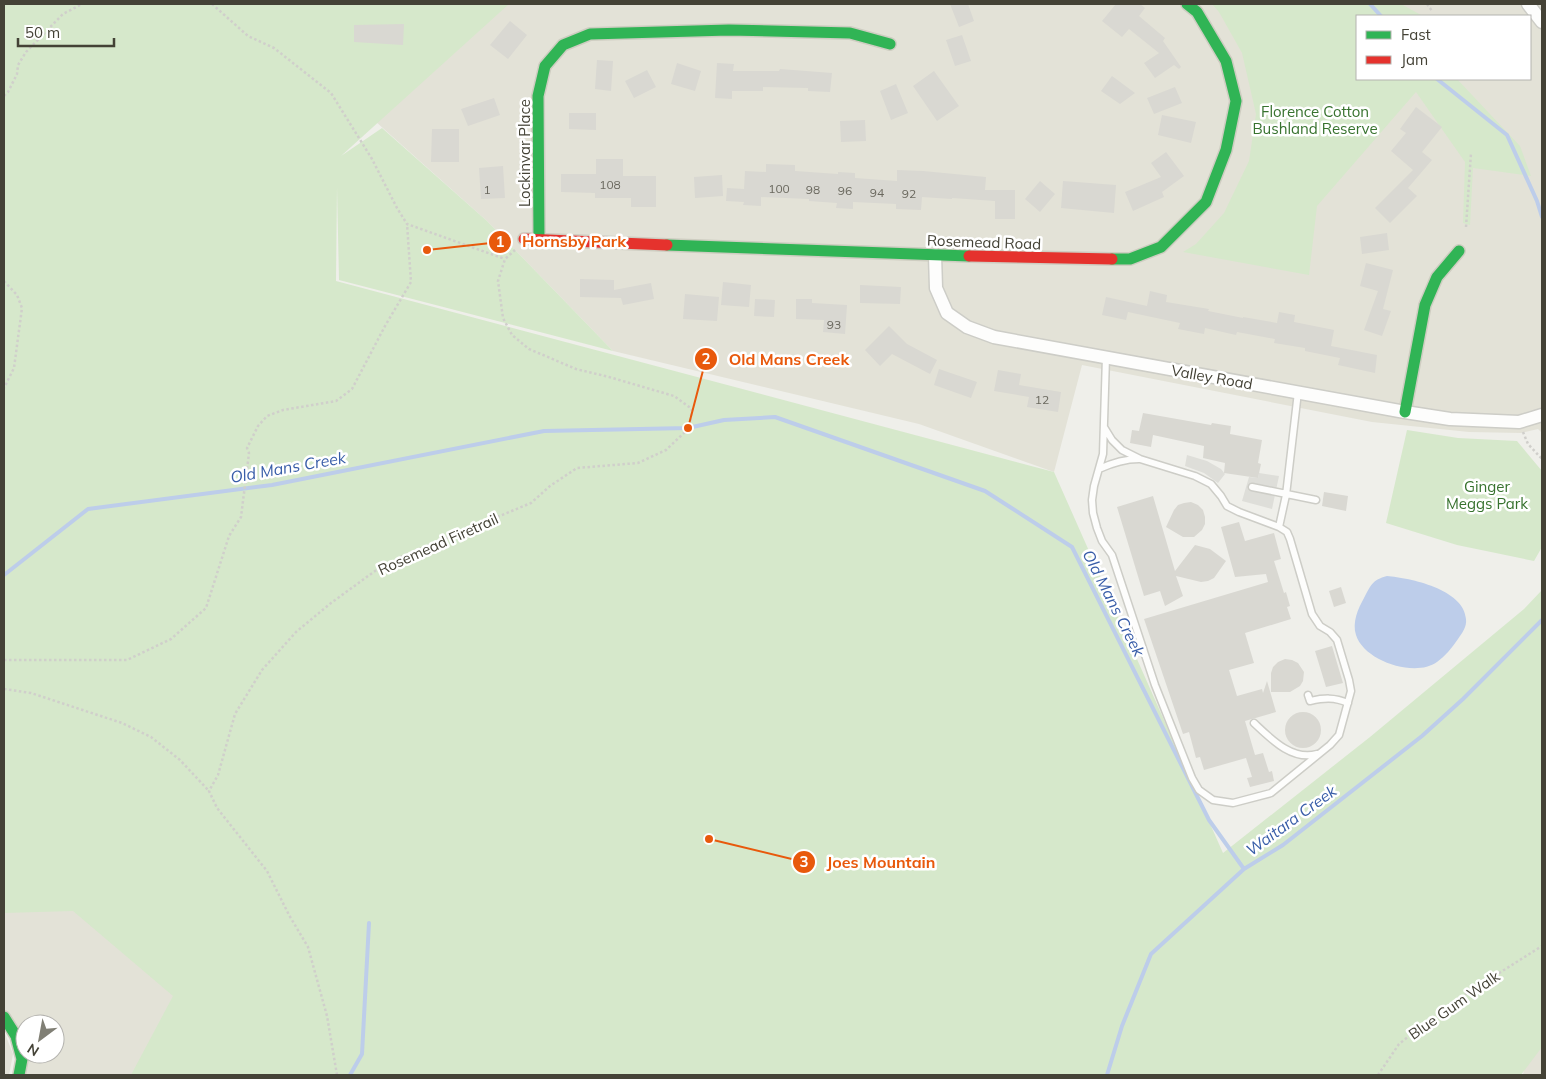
<svg xmlns="http://www.w3.org/2000/svg" width="1546" height="1079" font-family="Mulish,sans-serif">
<style>
.residential{fill:#e3e2d7;fill-rule:evenodd}
.green{fill:#d6e8cb}
.parking{fill:#deded9}
.water{fill:#bdcdea}
.lines{fill:none;stroke-linecap:round;stroke-linejoin:round}
.stream{stroke:#bdcdea;stroke-width:4}
.building{fill:#d9d8d2}
.lane-casing{stroke:#cdcdc7;stroke-width:9}
.street-casing{stroke:#cdcdc7;stroke-width:15}
.fast-casing{stroke:#cecdc1;stroke-width:14}
.jam-casing{stroke:#cecdc1;stroke-width:14}
.path{stroke:#d0cfcb;stroke-width:2.5;stroke-dasharray:2.5 2.5;stroke-linecap:butt}
.lane{stroke:#fdfdfc;stroke-width:6}
.street{stroke:#fdfdfc;stroke-width:12}
.fast{stroke:#30b455;stroke-width:11}
.jam{stroke:#e5322d;stroke-width:11}
.labels{text-anchor:middle;dominant-baseline:central;stroke-width:5;stroke-linejoin:round;paint-order:stroke}
.number-label{font-size:12px;fill:#6a685e}
.park-label{font-size:15px;fill:#37722e;stroke:#fff}
.street-label{font-size:15px;fill:#444236;stroke:#fff}
.water-label{font-size:16px;font-style:italic;fill:#385da8;stroke:#fff}
.leader{fill:none;stroke:#e8590c;stroke-width:2}
.callout-dot{fill:#e8590c;stroke:#fff;stroke-width:2}
.mark-label{font-size:15px;text-anchor:middle;font-weight:bold;fill:#fff}
.callout-label{font-size:16px;text-anchor:middle;font-weight:bold;fill:#e8590c;stroke:#fff;stroke-width:5;stroke-linejoin:round;paint-order:stroke}
</style>
<rect width="100%" height="100%" fill="#efefea"/>
<path class="residential" d="M 244,4 L 1542,4 L 1542,433 L 1538,429 L 1521,433 L 1469,432 L 1372,422 L 1082,365 L 1054,472 L 919,424 L 613,351 L 487,221 ZM 1357,16 L 1530,16 L 1530,79 L 1357,79 Z
M 69,893 L 178,989 L 142,1075 L 25,1075 L 29,1054 L 55,1054 L 55,1024 L 25,1024 L 25,1038 L 4,1012 L 4,905 Z
M 4,1031 L 13,1054 L 9,1075 L 4,1075 Z
M 1542,1046 L 1542,1075 L 1523,1075 L 1526,1056 Z"/>
<path class="green" d="M 4,4 L 509,4 L 341,156 L 382,128 L 487,221 L 613,351 L 339,280 L 337,187 L 336,281 L 1054,472 L 1223,853 L 1370,737 L 1524,609 L 1542,590 L 1542,1047 L 1521,1075 L 131,1075 L 173,996 L 73,911 L 4,913 Z
M 1212,4 L 1401,4 L 1423,16 L 1357,16 L 1357,79 L 1457,79 L 1520,146 L 1531,176 L 1473,168 L 1470,225 L 1463,223 L 1465,162 L 1416,92 L 1317,206 L 1309,275 L 1183,252 L 1196,244 L 1224,213 L 1249,161 L 1256,114 L 1242,53 L 1219,12 Z
M 1407,430 L 1458,438 L 1517,441 L 1542,471 L 1542,547 L 1534,561 L 1457,545 L 1386,523 Z"/>
<path class="parking" d="M 1187,455 L 1207,461 L 1221,469 L 1225,474 L 1218,483 L 1204,473 L 1185,466 Z
M 1259,473 L 1279,476 L 1272,509 L 1242,501 L 1249,477 L 1258,478 Z"/>
<path class="water" d="M 1387,576 C 1410,578 1464,589 1466,619 C 1467,627 1462,633 1458,639 C 1452,648 1445,656 1437,662 C 1415,678 1364,661 1356,635 C 1352,622 1358,609 1364,598 C 1371,585 1372,580 1387,576 Z"/>
<g class="lines">
<path class="stream" d="M 1370,4 L 1381,16
M 1437,79 L 1507,135 L 1537,201 L 1542,217
M 4,575 L 88,509 L 272,485 L 544,431 L 688,428 L 724,420 L 775,417 L 985,491 L 1072,547 L 1209,820 L 1244,869
M 350,1075 L 362,1054 L 369,923
M 1107,1075 L 1122,1026 L 1151,954 L 1244,869 L 1283,845 L 1422,736 L 1463,699 L 1542,620"/>
</g>
<path class="building" d="M 950,4 L 968,4 L 974,21 L 959,27 Z
M 1116,4 L 1140,4 L 1145,8 L 1139,16 L 1165,38 L 1163,41 L 1181,67 L 1179,69 L 1174,65 L 1155,78 L 1144,63 L 1159,53 L 1129,29 L 1122,37 L 1102,21 Z
M 510,21 L 527,35 L 508,59 L 490,45 Z
M 404,24 L 403,45 L 354,42 L 354,25 Z
M 962,35 L 971,61 L 955,66 L 946,40 Z
M 597,60 L 613,61 L 611,91 L 595,89 Z
M 677,63 L 701,71 L 695,91 L 671,84 Z
M 717,63 L 734,64 L 733,71 L 779,71 L 780,69 L 832,73 L 830,92 L 808,91 L 808,88 L 763,87 L 763,91 L 732,91 L 732,99 L 715,98 Z
M 647,70 L 656,87 L 634,98 L 625,81 Z
M 934,71 L 959,106 L 937,121 L 913,86 Z
M 1112,76 L 1135,93 L 1120,104 L 1101,91 Z
M 896,84 L 908,113 L 891,120 L 880,91 Z
M 1175,87 L 1182,103 L 1154,114 L 1147,98 Z
M 494,98 L 500,115 L 468,126 L 461,109 Z
M 1416,107 L 1442,127 L 1422,152 L 1432,160 L 1408,188 L 1417,196 L 1390,223 L 1375,208 L 1413,170 L 1391,151 L 1406,133 L 1400,129 Z
M 569,113 L 596,113 L 596,130 L 569,129 Z
M 1162,115 L 1196,122 L 1191,143 L 1158,135 Z
M 865,120 L 866,141 L 841,142 L 840,121 Z
M 432,129 L 459,129 L 459,162 L 431,162 Z
M 1166,152 L 1184,176 L 1162,192 L 1164,197 L 1133,211 L 1125,192 L 1161,177 L 1151,163 Z
M 596,159 L 623,159 L 623,176 L 656,176 L 656,207 L 631,207 L 631,198 L 595,198 L 595,193 L 561,192 L 561,174 L 596,174 Z
M 766,164 L 795,165 L 795,171 L 838,174 L 838,172 L 855,173 L 855,178 L 897,181 L 897,170 L 923,171 L 986,177 L 985,190 L 1015,190 L 1015,219 L 995,219 L 995,201 L 952,198 L 952,199 L 922,197 L 921,210 L 896,209 L 896,204 L 853,202 L 853,209 L 836,208 L 837,203 L 809,201 L 809,199 L 761,197 L 761,206 L 743,205 L 744,202 L 726,201 L 727,188 L 744,189 L 745,171 L 766,172 Z
M 503,166 L 505,198 L 481,199 L 479,168 Z
M 722,175 L 723,196 L 695,198 L 694,177 Z
M 1040,181 L 1055,194 L 1040,212 L 1025,199 Z
M 1063,181 L 1116,185 L 1114,213 L 1061,208 Z
M 1387,233 L 1389,250 L 1362,254 L 1360,237 Z
M 1366,263 L 1393,270 L 1383,309 L 1391,311 L 1382,336 L 1364,330 L 1378,291 L 1360,286 Z
M 580,279 L 614,280 L 614,290 L 651,283 L 654,299 L 623,305 L 621,298 L 580,297 Z
M 723,282 L 751,285 L 749,307 L 721,305 Z
M 860,285 L 901,287 L 900,304 L 860,303 Z
M 1150,291 L 1167,295 L 1166,302 L 1209,309 L 1208,311 L 1243,318 L 1243,317 L 1277,323 L 1279,312 L 1295,315 L 1294,322 L 1334,330 L 1331,346 L 1377,355 L 1375,373 L 1338,365 L 1340,358 L 1305,351 L 1305,348 L 1274,343 L 1275,339 L 1237,332 L 1236,335 L 1205,328 L 1204,334 L 1178,329 L 1180,323 L 1128,312 L 1126,320 L 1102,315 L 1106,297 L 1147,306 Z
M 685,294 L 719,297 L 717,321 L 683,319 Z
M 755,299 L 775,300 L 774,317 L 754,316 Z
M 796,299 L 812,299 L 812,303 L 847,305 L 845,334 L 823,332 L 824,320 L 796,319 Z
M 889,326 L 907,344 L 937,360 L 930,374 L 892,354 L 880,366 L 865,350 Z
M 939,369 L 977,382 L 971,398 L 934,385 Z
M 998,370 L 1021,374 L 1019,385 L 1061,392 L 1058,412 L 1027,407 L 1029,397 L 994,391 Z
M 1143,413 L 1211,425 L 1212,423 L 1231,426 L 1230,434 L 1262,440 L 1258,463 L 1261,464 L 1258,478 L 1224,473 L 1225,463 L 1203,458 L 1204,446 L 1153,435 L 1151,447 L 1130,443 L 1132,430 L 1139,431 Z
M 1324,492 L 1348,496 L 1346,511 L 1322,506 Z
M 1153,496 L 1175,571 L 1195,545 L 1210,549 L 1226,561 L 1214,578 L 1208,581 L 1201,582 L 1176,576 L 1183,596 L 1165,606 L 1160,591 L 1144,596 L 1117,507 Z
M 1191,502 L 1198,505 L 1203,510 L 1205,517 L 1205,524 L 1202,530 L 1194,537 L 1183,537 L 1166,527 L 1174,510 L 1178,505 L 1184,503 Z
M 1239,522 L 1245,541 L 1274,533 L 1281,559 L 1274,561 L 1284,593 L 1286,592 L 1290,606 L 1287,607 L 1291,619 L 1245,633 L 1254,663 L 1229,670 L 1237,696 L 1262,689 L 1263,693 L 1267,681 L 1276,712 L 1245,721 L 1255,755 L 1263,753 L 1269,772 L 1272,771 L 1274,781 L 1250,787 L 1247,778 L 1252,777 L 1246,758 L 1204,770 L 1200,757 L 1196,758 L 1189,732 L 1183,734 L 1144,619 L 1268,582 L 1266,574 L 1235,577 L 1221,527 Z
M 1341,587 L 1346,603 L 1334,607 L 1329,591 Z
M 1332,646 L 1343,683 L 1326,687 L 1315,651 Z
M 1285,659 L 1292,660 L 1298,663 L 1304,672 L 1303,681 L 1300,686 L 1290,692 L 1271,692 L 1271,673 L 1273,667 L 1278,662 Z
M1285 730a18 18 0 1 1 36 0a18 18 0 1 1-36 0Z"/>
<g class="lines">
<defs>
<path id="lane" d="M 1104,427 L 1112,440 L 1122,450 L 1140,459 L 1195,476 L 1211,484 L 1221,496 L 1227,506 L 1239,512 L 1279,527 L 1287,532 L 1290,539 L 1312,614 L 1320,626 L 1330,632 L 1337,640 L 1349,680 L 1351,691 L 1339,735 L 1330,745 L 1271,793 L 1233,803 L 1213,800 L 1199,790 L 1192,778 L 1155,685 L 1112,555 L 1102,541 L 1097,528 L 1093,513 L 1092,500 L 1094,486 L 1103,454 L 1106,357
M 1099,469 C 1112,463 1124,459 1139,459
M 1252,487 L 1316,500
M 1279,527 L 1286,495 L 1298,392
M 1308,695 L 1310,701 C 1324,698 1334,697 1348,703
M 1254,723 C 1271,739 1292,761 1317,754"/>
<path id="street" d="M 1528,4 L 1542,22
M 935,255 L 936,288 L 947,313 L 967,327 L 994,337 L 1405,412 L 1450,419 L 1519,422 L 1542,415"/>
<path id="fast" d="M 539,239 L 538,96 L 545,66 L 563,45 L 590,34 L 729,30 L 850,33 L 890,44
M 667,245 L 969,256
M 1112,259 L 1130,259 L 1161,247 L 1206,202 L 1226,150 L 1236,101 L 1226,61 L 1197,12 L 1187,4
M 1405,412 L 1425,305 L 1437,277 L 1459,251
M 4,1017 L 16,1036 L 22,1059 L 19,1075"/>
<path id="jam" d="M 524,239 L 667,245
M 969,256 L 1112,259"/>
</defs>
<use href="#lane" class="lane-casing"/>
<use href="#street" class="street-casing"/>
<use href="#fast" class="fast-casing"/>
<use href="#jam" class="jam-casing"/>
<path class="path" d="M 212,4 L 248,36 L 274,48 L 331,93 L 372,159 L 397,208 L 407,224 L 505,259
M 1427,4 L 1432,11
M 4,96 L 8,92 L 17,74 L 18,65 L 26,52 L 63,14 L 82,4
M 1466,227 L 1471,153
M 4,281 L 17,295 L 22,308 L 14,368 L 4,388
M 686,431 L 683,430 L 688,422 L 690,423
M 1523,432 L 1528,444 L 1542,459
M 4,660 L 127,660 L 171,639 L 206,608 L 229,536 L 241,517 L 249,453 L 247,448 L 258,426 L 267,416 L 283,410 L 336,401 L 352,389 L 385,326 L 411,282 L 407,224
M 4,689 L 31,693 L 122,723 L 151,737 L 180,760 L 209,791
M 337,1075 L 327,1016 L 308,947 L 289,915 L 267,871 L 217,808 L 209,791 L 218,775 L 235,714 L 262,670 L 296,632 L 331,603 L 375,571 L 403,556 L 531,503 L 550,486 L 577,468 L 638,463 L 666,450 L 686,431 L 690,423 L 692,409 L 674,396 L 609,377 L 576,369 L 529,349 L 512,335 L 503,318 L 498,281 L 505,259 L 515,250
M 1378,1075 L 1399,1044 L 1450,1004 L 1542,946"/>
<use href="#lane" class="lane"/>
<use href="#street" class="street"/>
<use href="#fast" class="fast"/>
<use href="#jam" class="jam"/>
</g>
<g class="labels">
<g class="number-label">
<text x="610" y="184">108</text>
<text x="779" y="188">100</text>
<text x="487" y="189">1</text>
<text x="813" y="189">98</text>
<text x="845" y="190">96</text>
<text x="877" y="192">94</text>
<text x="909" y="193">92</text>
<text x="834" y="324">93</text>
<text x="1042" y="399">12</text>
</g>
<g class="park-label">
<text x="1315" y="111">Florence Cotton<tspan x="1315" dy="17">Bushland Reserve</tspan></text>
<text x="1487" y="486">Ginger<tspan x="1487" dy="17">Meggs Park</tspan></text>
</g>
<g class="street-label">
<text transform="translate(524 153) rotate(-90)">Lockinvar Place</text>
<text transform="translate(984 242) rotate(2)">Rosemead Road</text>
<text transform="translate(1212 377) rotate(10)">Valley Road</text>
<text transform="translate(438 544) rotate(-24)">Rosemead Firetrail</text>
<text transform="translate(1454 1005) rotate(-35)">Blue Gum Walk</text>
</g>
<g class="water-label">
<text transform="translate(288 467) rotate(-10)">Old Mans Creek</text>
<text transform="translate(1114 603) rotate(63)">Old Mans Creek</text>
<text transform="translate(1291 820) rotate(-36)">Waitara Creek</text>
</g>
</g>
<path class="leader" d="M427 250L500 242M688 428L706 359M709 839L804 862"/>
<g class="callout-dot">
<circle cx="427" cy="250" r="5"/>
<circle cx="688" cy="428" r="5"/>
<circle cx="709" cy="839" r="5"/>
<circle cx="500" cy="242" r="12"/>
<circle cx="706" cy="359" r="12"/>
<circle cx="804" cy="862" r="12"/>
</g>
<g class="mark-label">
<text x="500" y="247">1</text>
<text x="706" y="364">2</text>
<text x="804" y="867">3</text>
</g>
<g class="callout-label">
<text x="574" y="247">Hornsby Park</text>
<text x="789" y="365">Old Mans Creek</text>
<text x="881" y="868">Joes Mountain</text>
</g>
<rect width="1546" height="1079" fill="none" stroke="#444236" stroke-width="10"/>
<rect x="1356" y="15" width="175" height="65" fill="#ffffff" stroke="#b4b3af"/>
<rect x="1366" y="31" width="25" height="8" fill="#30b455" stroke="#b4b3af"/>
<text x="1401" y="40" font-size="15" fill="#444236">Fast</text>
<rect x="1366" y="56" width="25" height="8" fill="#e5322d" stroke="#b4b3af"/>
<text x="1401" y="65" font-size="15" fill="#444236">Jam</text>
<g transform="translate(40 1039) rotate(212)"><circle r="24" fill="#ffffff" stroke="#b4b3af"/>
<path d="M0-4L9 19L0 12L-9 19Z" fill="#807f75"/>
<text y="-8" font-size="14" font-weight="bold" text-anchor="middle" fill="#444236">N</text>
</g>
<path d="M18 38v8h96v-8" fill="none" stroke="#444236" stroke-width="2.5"/>
<text x="25" y="38" font-size="15" fill="#444236" stroke="#ffffff" stroke-width="4" paint-order="stroke">50 m</text>
</svg>
